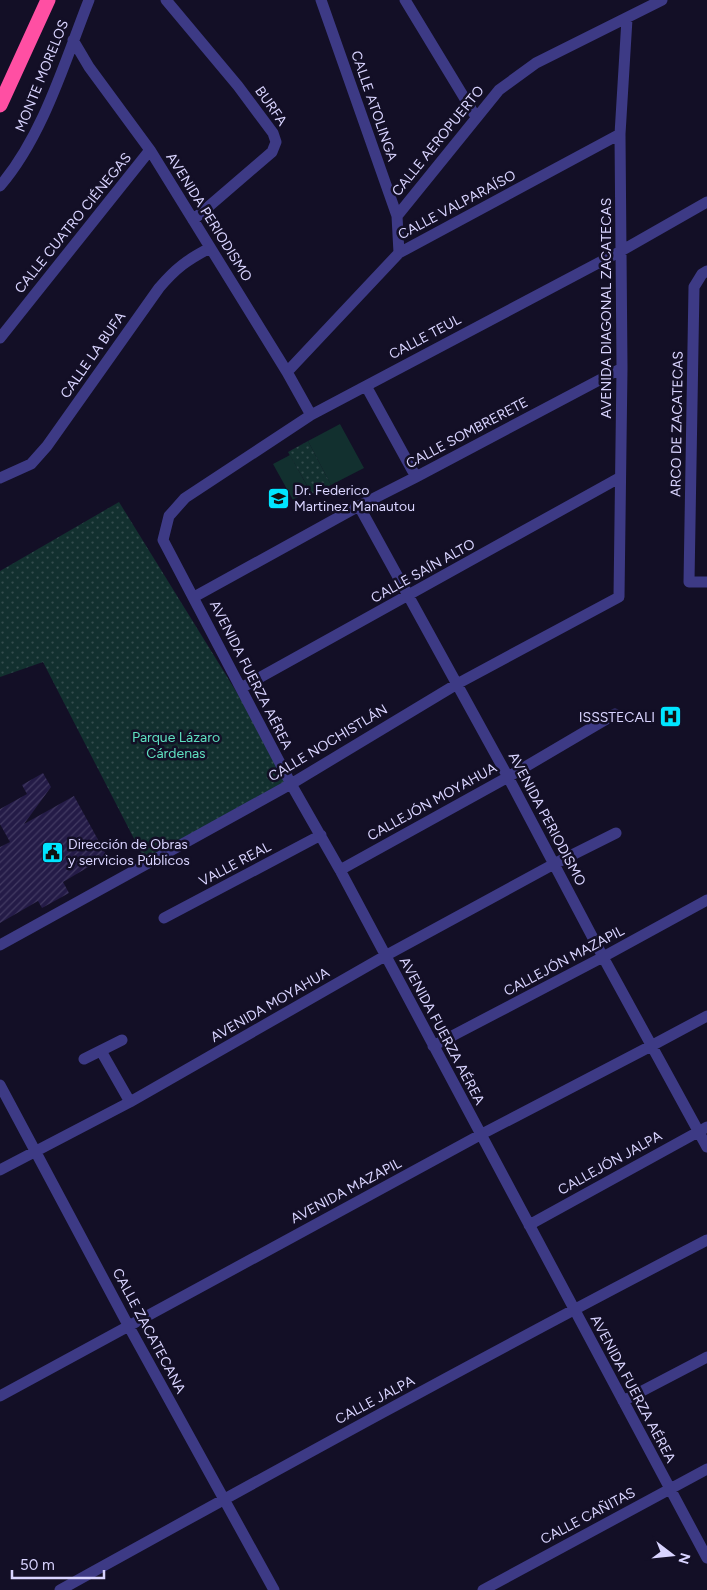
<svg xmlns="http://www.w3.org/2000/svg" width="707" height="1590" font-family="Figtree,sans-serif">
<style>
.grass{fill:#12302f}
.park{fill:url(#park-dots)}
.building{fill:url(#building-hatch)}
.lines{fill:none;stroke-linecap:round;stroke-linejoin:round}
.street{stroke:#3d3a85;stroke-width:11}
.highway{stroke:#ff4fa3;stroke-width:15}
.labels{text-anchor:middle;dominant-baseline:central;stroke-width:5;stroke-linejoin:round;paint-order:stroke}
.street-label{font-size:14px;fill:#d9d4ff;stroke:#130f26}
.poi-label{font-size:14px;fill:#d9d4ff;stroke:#130f26;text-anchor:start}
.park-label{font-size:14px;fill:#5fe0c0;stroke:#130f26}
</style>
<defs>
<pattern id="park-dots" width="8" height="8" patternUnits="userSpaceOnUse" patternTransform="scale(1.25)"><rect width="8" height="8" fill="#12302f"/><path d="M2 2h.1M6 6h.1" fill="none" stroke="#344d4e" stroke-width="1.8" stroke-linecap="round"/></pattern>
<pattern id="building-hatch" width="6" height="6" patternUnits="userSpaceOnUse" patternTransform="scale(1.25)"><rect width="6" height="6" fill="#241b47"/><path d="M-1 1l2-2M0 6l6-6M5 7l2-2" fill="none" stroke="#433b63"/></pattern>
</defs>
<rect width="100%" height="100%" fill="#130f26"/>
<path class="grass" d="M 340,424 L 364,468 L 331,485 L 308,441 Z
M 290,455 L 310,491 L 293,500 L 273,464 Z"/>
<path class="park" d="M 308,441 L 331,485 L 312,494 L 288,452 Z
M 119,502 L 291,780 L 146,862 L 43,662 L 0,677 L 0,571 Z"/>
<path class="building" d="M 43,773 L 51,787 L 24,824 L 74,796 L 107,856 L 63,882 L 69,893 L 42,908 L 38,901 L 0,923 L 0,847 L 10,842 L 0,824 L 0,809 L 27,794 L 22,785 Z"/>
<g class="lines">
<path class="street" d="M 166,0 L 238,86 L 273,133 L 276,142 L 272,152 L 193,220
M 321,0 L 397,216 L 399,253
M 405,0 L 476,117
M 73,40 L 89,67 L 150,150 L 287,372 L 311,415
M 0,186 C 43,136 65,61 89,0
M 707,202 L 621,251 L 311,415 L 185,498 L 169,516 L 163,540 L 291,784 L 340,870 L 707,1558
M 397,216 L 499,90 L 536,63 L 662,0
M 707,271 L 702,274 L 694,287 L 689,582 L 707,582
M 0,338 L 150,150
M 287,372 L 399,253 L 620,134
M 366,386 L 416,477
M 0,478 L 31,464 L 47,446 L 159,288 C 176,268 187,260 210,248
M 359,506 L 508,777 L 603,957 L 707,1147
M 194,597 L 359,506 L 416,477 L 622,368
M 241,688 L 619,478
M 340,870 L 508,777 L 615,714
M 164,918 L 321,835
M 0,945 L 291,784 L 457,684 L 619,597 L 622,368 L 620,134 L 627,19
M 433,1046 L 603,957 L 707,900
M 101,1051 L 130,1102
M 84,1059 L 122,1040
M 0,1085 L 128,1325 L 274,1590
M 0,1170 L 130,1102 L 385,956 L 554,864 L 616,833
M 529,1225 L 707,1127
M 0,1396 L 480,1135 L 651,1046 L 707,1016
M 623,1401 L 707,1357
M 60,1590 C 275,1471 489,1353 707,1240
M 483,1590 L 707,1469"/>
<path class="highway" d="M 0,105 L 48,0"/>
</g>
<defs>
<symbol id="school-square" viewBox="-11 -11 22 22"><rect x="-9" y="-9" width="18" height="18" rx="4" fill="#00e5ff" stroke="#130f26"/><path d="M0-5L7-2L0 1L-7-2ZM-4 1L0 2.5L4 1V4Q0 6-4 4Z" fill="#111"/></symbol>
<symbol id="hospital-square" viewBox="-11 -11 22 22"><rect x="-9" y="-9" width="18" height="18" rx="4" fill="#00e5ff" stroke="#130f26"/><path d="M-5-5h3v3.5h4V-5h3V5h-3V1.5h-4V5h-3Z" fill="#111"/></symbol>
<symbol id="civic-square" viewBox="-11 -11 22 22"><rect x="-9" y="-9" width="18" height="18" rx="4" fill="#00e5ff" stroke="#130f26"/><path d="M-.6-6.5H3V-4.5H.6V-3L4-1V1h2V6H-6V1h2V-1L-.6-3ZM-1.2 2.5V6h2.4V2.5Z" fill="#111"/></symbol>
</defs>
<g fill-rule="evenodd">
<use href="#school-square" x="266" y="486" width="25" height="25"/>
<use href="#hospital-square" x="658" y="704" width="25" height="25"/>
<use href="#civic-square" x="40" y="840" width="25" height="25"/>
</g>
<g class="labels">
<g class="street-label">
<text transform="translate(42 76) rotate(-68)">MONTE MORELOS</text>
<text transform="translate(271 106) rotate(55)">BURFA</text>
<text transform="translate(374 106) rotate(71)">CALLE ATOLINGA</text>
<text transform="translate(438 141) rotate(-51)">CALLE AEROPUERTO</text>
<text transform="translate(457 205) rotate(-28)">CALLE VALPARAÍSO</text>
<text transform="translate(209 217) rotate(58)">AVENIDA PERIODISMO</text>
<text transform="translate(73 223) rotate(-51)">CALLE CUATRO CIÉNEGAS</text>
<text transform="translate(606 308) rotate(-90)">AVENIDA DIAGONAL ZACATECAS</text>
<text transform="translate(425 337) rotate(-28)">CALLE TEUL</text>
<text transform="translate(93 355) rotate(-55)">CALLE LA BUFA</text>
<text transform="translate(677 424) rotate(-89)">ARCO DE ZACATECAS</text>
<text transform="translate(467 433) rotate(-28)">CALLE SOMBRERETE</text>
<text transform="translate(423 571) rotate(-29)">CALLE SAÍN ALTO</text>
<text transform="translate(251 675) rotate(63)">AVENIDA FUERZA AÉREA</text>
<text transform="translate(328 743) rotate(-31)">CALLE NOCHISTLÁN</text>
<text transform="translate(432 802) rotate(-29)">CALLEJÓN MOYAHUA</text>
<text transform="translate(547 819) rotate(62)">AVENIDA PERIODISMO</text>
<text transform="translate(235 864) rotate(-28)">VALLE REAL</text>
<text transform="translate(564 961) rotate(-28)">CALLEJÓN MAZAPIL</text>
<text transform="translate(270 1005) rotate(-30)">AVENIDA MOYAHUA</text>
<text transform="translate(442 1031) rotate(62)">AVENIDA FUERZA AÉREA</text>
<text transform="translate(610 1163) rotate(-29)">CALLEJÓN JALPA</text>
<text transform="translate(346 1191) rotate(-28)">AVENIDA MAZAPIL</text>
<text transform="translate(149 1331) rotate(62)">CALLE ZACATECANA</text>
<text transform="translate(633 1389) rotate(62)">AVENIDA FUERZA AÉREA</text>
<text transform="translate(375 1400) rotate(-28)">CALLE JALPA</text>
<text transform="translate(588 1516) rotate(-28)">CALLE CAÑITAS</text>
</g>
<g class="poi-label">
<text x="294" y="490">Dr. Federico<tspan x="294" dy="16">Martinez Manautou</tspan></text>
<text x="655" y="717" text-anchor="end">ISSSTECALI</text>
<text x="68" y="844">Dirección de Obras<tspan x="68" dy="16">y servicios Públicos</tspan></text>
</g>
<g class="park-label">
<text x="176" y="737">Parque Lázaro<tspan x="176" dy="16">Cárdenas</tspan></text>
</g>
</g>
<g transform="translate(672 1555) rotate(106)" stroke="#130f26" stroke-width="4" paint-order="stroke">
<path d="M0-4L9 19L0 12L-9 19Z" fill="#d9d4ff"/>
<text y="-8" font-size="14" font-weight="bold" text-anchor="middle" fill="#d9d4ff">N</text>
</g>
<path d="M12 1570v8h92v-8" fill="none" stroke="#d9d4ff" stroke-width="2.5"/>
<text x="20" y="1570" font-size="15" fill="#d9d4ff" stroke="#130f26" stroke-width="4" paint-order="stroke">50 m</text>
</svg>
